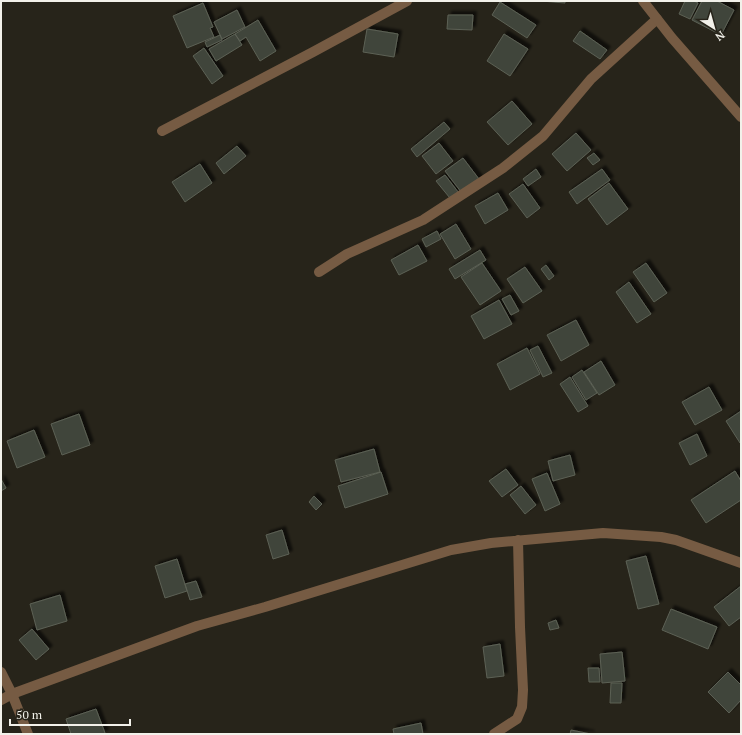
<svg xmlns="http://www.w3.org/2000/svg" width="742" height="735" font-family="'PT Serif',serif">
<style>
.building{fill:#41453b;stroke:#5c6155;filter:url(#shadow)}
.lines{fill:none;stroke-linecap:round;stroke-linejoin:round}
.minor{stroke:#765b43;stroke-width:10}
.tertiary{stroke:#765b43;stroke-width:10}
</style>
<defs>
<filter id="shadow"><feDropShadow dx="3.5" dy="-3.5" stdDeviation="1" flood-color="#0009"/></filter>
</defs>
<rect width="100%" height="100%" fill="#27241a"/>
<path class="building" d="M 541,1 L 565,1 L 565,3 Z
M 685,1 L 694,1 L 698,3 L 690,19 L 679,14 Z
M 702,1 L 717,1 L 734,10 L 721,35 L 692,20 Z
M 500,2 L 536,25 L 527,38 L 492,15 Z
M 203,3 L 213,27 L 210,28 L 214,37 L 187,48 L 173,16 Z
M 237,10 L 245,27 L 222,39 L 214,22 Z
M 448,15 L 473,15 L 472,30 L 447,29 Z
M 258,20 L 276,51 L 260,61 L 246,37 L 240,41 L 235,34 Z
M 367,29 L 398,34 L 394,57 L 363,52 Z
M 580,31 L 607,50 L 600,59 L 573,41 Z
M 235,34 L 242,45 L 216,61 L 209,49 Z
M 504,34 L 528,49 L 510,76 L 487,61 Z
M 220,35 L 222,40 L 207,47 L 205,42 Z
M 204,48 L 223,76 L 212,84 L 193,56 Z
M 512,101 L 532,124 L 508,145 L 487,122 Z
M 444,122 L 450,129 L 417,157 L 411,149 Z
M 576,133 L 591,150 L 567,171 L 552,154 Z
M 439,143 L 453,161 L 436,174 L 422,156 Z
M 237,146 L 246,156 L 224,174 L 216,163 Z
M 594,153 L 600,160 L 593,165 L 587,158 Z
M 463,158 L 482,183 L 465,197 L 445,171 Z
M 200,164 L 212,183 L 185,202 L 172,182 Z
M 536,169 L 541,177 L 528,186 L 523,179 Z
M 602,169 L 610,180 L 577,204 L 569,192 Z
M 445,175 L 462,197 L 454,203 L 436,181 Z
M 609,183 L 628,209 L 607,225 L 588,199 Z
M 523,184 L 540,208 L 527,218 L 509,194 Z
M 498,193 L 508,210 L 485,224 L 475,206 Z
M 456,224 L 471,249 L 455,259 L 440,234 Z
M 437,231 L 441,239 L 426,247 L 422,239 Z
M 418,245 L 427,261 L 399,275 L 391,260 Z
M 480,250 L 486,260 L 455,279 L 449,269 Z
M 482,263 L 501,291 L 480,305 L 461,277 Z
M 646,263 L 667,293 L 654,302 L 633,272 Z
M 546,265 L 554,276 L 549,280 L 541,269 Z
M 525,267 L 542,291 L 523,303 L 507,279 Z
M 629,282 L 651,314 L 637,323 L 616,292 Z
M 510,295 L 519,311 L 511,315 L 502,299 Z
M 499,300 L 512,324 L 484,339 L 471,316 Z
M 576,320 L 589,345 L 561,361 L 547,335 Z
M 538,346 L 552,373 L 543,377 L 530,350 Z
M 527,348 L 540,374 L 510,390 L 497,364 Z
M 601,361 L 615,385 L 599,395 L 584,372 Z
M 582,370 L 597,393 L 586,400 L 572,377 Z
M 570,377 L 588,406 L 578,412 L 560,384 Z
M 709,387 L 722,410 L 695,425 L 682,402 Z
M 741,411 L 741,442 L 740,443 L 726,421 Z
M 79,414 L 90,445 L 62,455 L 51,424 Z
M 34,430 L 45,457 L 17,468 L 7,441 Z
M 697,434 L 707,456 L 690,465 L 679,443 Z
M 374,449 L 380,472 L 341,482 L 335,460 Z
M 570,455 L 575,475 L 553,481 L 548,461 Z
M 506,469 L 518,485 L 502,497 L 489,481 Z
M 735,471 L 741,481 L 741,500 L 706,523 L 691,500 Z
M 381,472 L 388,494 L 345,508 L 338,486 Z
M 547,473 L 560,504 L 545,511 L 532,479 Z
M 1,479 L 6,488 L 1,491 Z
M 521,486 L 536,505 L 525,514 L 510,495 Z
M 314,496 L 322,504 L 316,510 L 309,502 Z
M 282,530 L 289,554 L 273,559 L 266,535 Z
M 646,556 L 659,604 L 638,609 L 626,561 Z
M 177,559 L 187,591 L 165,598 L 155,566 Z
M 196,581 L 202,597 L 190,600 L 185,584 Z
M 741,586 L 741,617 L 729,626 L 714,607 Z
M 60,595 L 67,621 L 37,630 L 30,604 Z
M 671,609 L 717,627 L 708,649 L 662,630 Z
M 556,620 L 559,628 L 550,630 L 548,623 Z
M 32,629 L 49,649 L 36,660 L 19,640 Z
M 500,644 L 504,676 L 487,678 L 483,647 Z
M 622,652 L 625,681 L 602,683 L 600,654 Z
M 588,668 L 599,668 L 600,682 L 589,682 Z
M 728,672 L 741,685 L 741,700 L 729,713 L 708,692 Z
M 611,683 L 622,683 L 621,703 L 610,703 Z
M 96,709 L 105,733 L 102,734 L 71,734 L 66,719 Z
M 421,723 L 423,734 L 394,734 L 393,729 Z
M 571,730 L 591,734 L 570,734 Z"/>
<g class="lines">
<path class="minor" d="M 162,131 L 313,52 L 407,1
M 319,272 L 347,254 L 423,220 L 503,168 L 543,136 L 591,79 L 657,19
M 1,672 L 12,694 L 28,734
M 1,700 L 12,694 L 197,626 L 265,607 L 451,550 L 491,543 L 603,533 L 661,537 L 676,540 L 741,563
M 494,734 L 517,719 L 522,707 L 523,690 L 520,627 L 518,540"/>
<path class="tertiary" d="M 643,1 L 672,38 L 741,117"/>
</g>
<rect width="742" height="735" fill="none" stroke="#f2f1ea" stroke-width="4"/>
<g transform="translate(714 28) rotate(143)" stroke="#27241a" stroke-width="3" paint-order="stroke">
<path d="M0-3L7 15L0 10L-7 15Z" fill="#f2f1ea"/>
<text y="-6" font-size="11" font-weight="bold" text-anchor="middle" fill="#f2f1ea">N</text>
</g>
<path d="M10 719v6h120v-6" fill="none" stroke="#f2f1ea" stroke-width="2"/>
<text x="16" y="719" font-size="12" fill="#f2f1ea" stroke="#27241a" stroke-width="3" paint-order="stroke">50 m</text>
</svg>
